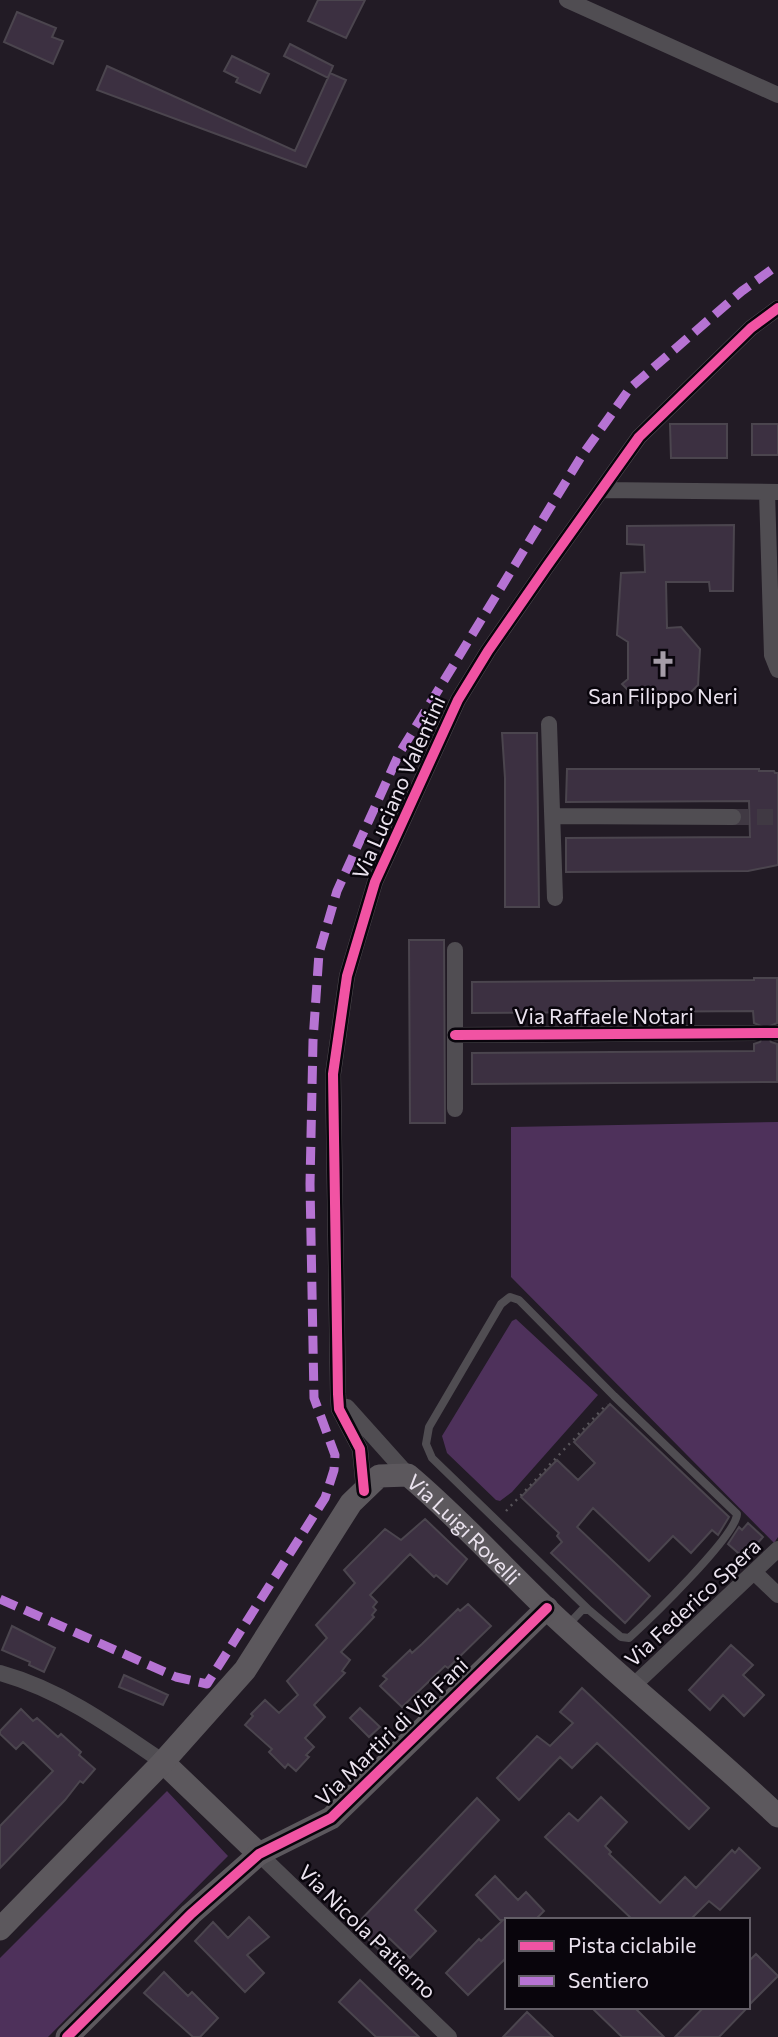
<svg xmlns="http://www.w3.org/2000/svg" width="778" height="2037" font-family="Commissioner,sans-serif">
<style>
.green{fill:#4e315b}
.building{fill:#3c3041;stroke:#4b454e;stroke-width:2}
.lines{fill:none;stroke-linecap:round;stroke-linejoin:round}
.street-tunnel{stroke:#403943;stroke-width:16;stroke-dasharray:16 8;stroke-linecap:butt}
.path{stroke:#58545a;stroke-width:2.5;stroke-dasharray:2 5;stroke-linecap:butt}
.lane{stroke:#504d52;stroke-width:8}
.street{stroke:#504d52;stroke-width:16}
.secondary{stroke:#5c585d;stroke-width:23}
.quiet{stroke:#b673d3;stroke-width:9;stroke-dasharray:18 9;stroke-linecap:butt}
.cycleway-casing{stroke:#09050c;stroke-width:15}
.cycleway{stroke:#f153a3;stroke-width:10}
.labels{text-anchor:middle;dominant-baseline:central;stroke-width:5;stroke-linejoin:round;paint-order:stroke}
.poi-label{font-size:21px;fill:#ebe3ef;stroke:#09050c}
.street-label{font-size:21px;fill:#ebe3ef;stroke:#09050c}
</style>
<rect width="100%" height="100%" fill="#221b25"/>
<path class="green" d="M 778,1122 L 778,1537 L 774,1543 L 511,1277 L 511,1127 Z
M 516,1319 L 598,1395 L 512,1492 L 500,1501 L 496,1500 L 447,1453 L 442,1436 L 512,1321 Z
M 167,1791 L 228,1856 L 48,2037 L 0,2037 L 0,1958 Z"/>
<path class="building" d="M 318,0 L 365,0 L 346,38 L 308,21 Z
M 17,12 L 56,28 L 52,37 L 63,41 L 53,64 L 4,42 Z
M 290,44 L 333,66 L 328,78 L 284,56 Z
M 232,56 L 269,74 L 260,93 L 236,82 L 238,78 L 224,71 Z
M 107,66 L 295,151 L 330,73 L 346,80 L 306,167 L 97,90 Z
M 670,424 L 727,424 L 727,458 L 671,458 Z
M 752,424 L 778,424 L 778,455 L 752,455 Z
M 734,525 L 733,591 L 710,591 L 709,582 L 666,582 L 667,628 L 681,627 L 700,649 L 698,685 L 683,700 L 647,698 L 642,704 L 622,684 L 628,679 L 628,642 L 617,635 L 621,573 L 645,572 L 644,545 L 627,544 L 627,526 Z
M 502,733 L 537,733 L 539,907 L 505,907 L 505,778 Z
M 567,769 L 759,769 L 759,771 L 774,771 L 775,773 L 778,773 L 778,865 L 748,871 L 566,872 L 566,838 L 750,837 L 749,801 L 566,802 Z
M 409,940 L 444,940 L 445,1123 L 410,1123 Z
M 754,978 L 777,978 L 777,1023 L 768,1027 L 767,1034 L 771,1042 L 777,1044 L 777,1082 L 472,1084 L 472,1053 L 754,1051 L 754,1044 L 760,1042 L 764,1034 L 763,1027 L 754,1023 L 753,1011 L 472,1013 L 472,982 L 754,980 Z
M 610,1404 L 729,1517 L 718,1535 L 712,1530 L 691,1553 L 673,1536 L 649,1561 L 593,1508 L 577,1527 L 650,1596 L 625,1623 L 551,1553 L 562,1542 L 557,1536 L 559,1533 L 521,1497 L 557,1460 L 578,1480 L 595,1463 L 574,1442 Z
M 425,1519 L 467,1559 L 447,1584 L 436,1575 L 434,1577 L 410,1554 L 370,1595 L 377,1602 L 373,1607 L 376,1610 L 372,1615 L 374,1617 L 341,1652 L 350,1660 L 342,1671 L 345,1673 L 314,1705 L 325,1717 L 305,1738 L 314,1747 L 306,1755 L 309,1757 L 296,1771 L 288,1764 L 285,1768 L 269,1752 L 272,1749 L 245,1725 L 253,1716 L 251,1714 L 265,1700 L 279,1713 L 298,1695 L 287,1681 L 327,1638 L 316,1625 L 355,1583 L 344,1570 L 385,1529 L 401,1540 Z
M 748,1523 L 763,1537 L 744,1558 L 728,1544 L 739,1527 L 742,1530 Z
M 468,1604 L 491,1626 L 448,1668 L 445,1666 L 402,1707 L 380,1686 L 387,1679 L 383,1676 L 410,1650 L 412,1653 L 422,1644 L 458,1609 L 460,1611 Z
M 12,1626 L 55,1648 L 44,1672 L 29,1665 L 30,1662 L 2,1650 Z
M 731,1645 L 753,1665 L 743,1675 L 764,1695 L 744,1716 L 723,1695 L 710,1710 L 689,1690 Z
M 124,1675 L 168,1695 L 163,1705 L 119,1687 Z
M 582,1688 L 709,1808 L 689,1829 L 597,1743 L 572,1768 L 560,1757 L 519,1800 L 497,1778 L 537,1736 L 550,1746 L 573,1723 L 560,1712 Z
M 360,1708 L 380,1727 L 369,1737 L 350,1718 Z
M 21,1709 L 33,1721 L 37,1718 L 58,1737 L 61,1734 L 81,1752 L 79,1755 L 95,1769 L 83,1783 L 80,1781 L 65,1800 L 0,1868 L 0,1826 L 53,1771 L 23,1742 L 16,1749 L 0,1734 L 0,1731 Z
M 601,1797 L 627,1822 L 605,1846 L 611,1852 L 609,1854 L 660,1903 L 685,1877 L 696,1888 L 732,1850 L 735,1853 L 739,1848 L 760,1868 L 720,1910 L 709,1901 L 690,1920 L 633,1920 L 545,1837 L 569,1813 L 578,1821 Z
M 477,1798 L 499,1820 L 415,1910 L 436,1931 L 410,1958 L 389,1938 L 378,1949 L 355,1926 Z
M 495,1876 L 518,1900 L 526,1892 L 544,1911 L 535,1920 L 507,1920 L 507,1957 L 468,1995 L 446,1973 L 479,1939 L 481,1941 L 503,1920 L 500,1920 L 476,1895 Z
M 249,1917 L 269,1937 L 247,1955 L 264,1973 L 245,1992 L 195,1941 L 213,1922 L 228,1938 Z
M 756,1954 L 778,1976 L 748,2006 L 748,1962 Z
M 164,1972 L 188,1996 L 192,1992 L 218,2018 L 200,2037 L 193,2037 L 144,1993 Z
M 360,1980 L 419,2037 L 376,2037 L 339,2002 Z
M 591,2007 L 634,2007 L 664,2037 L 622,2037 Z
M 704,2007 L 748,2007 L 719,2037 L 675,2037 Z
M 527,2012 L 553,2037 L 503,2037 Z"/>
<g class="lines">
<path class="street-tunnel" d="M 733,817 L 778,817"/>
<path class="path" d="M 506,1511 L 607,1404"/>
<path class="lane" d="M 567,1626 L 582,1610 L 589,1610 L 621,1637 L 629,1638 C 650,1619 736,1536 737,1514 L 614,1396 L 519,1300 L 510,1297 L 501,1304 L 429,1427 L 426,1444 L 432,1458 L 589,1610"/>
<path class="street" d="M 567,0 L 778,95
M 602,490 L 778,492
M 767,492 L 772,655 L 778,670
M 549,724 L 555,898
M 553,816 L 733,817
M 455,950 L 455,1109
M 777,1033 L 778,1033
M 455,1035 L 754,1033
M 347,1407 L 408,1475
M 364,1491 L 360,1449 L 339,1409 L 338,1394 L 333,1074 L 347,976 L 375,882 L 458,700 L 488,651 L 547,566 L 639,437 L 751,328 L 778,308
M 754,1572 L 778,1595
M 0,1673 C 61,1690 111,1726 163,1762
M 634,1685 L 778,1549
M 259,1854 L 449,2037"/>
<g class="secondary">
<path d="M 163,1762 L 259,1854"/>
<path id="s1" d="M 0,1929 L 163,1762 L 245,1670 L 351,1503 L 379,1476 L 408,1475 C 458,1517 500,1564 547,1609 C 622,1680 703,1745 778,1816"/>
<path d="M 67,2037 L 191,1914 L 259,1854 L 331,1818 L 547,1608"/>
</g>
<path class="quiet" d="M 0,1599 L 176,1677 L 207,1684 L 325,1498 L 334,1470 L 335,1455 L 314,1398 L 310,1184 L 313,1041 L 319,953 L 337,891 L 399,754 L 581,457 L 630,388 L 742,291 L 778,265"/>
<defs>
<path id="cycleway" d="M 455,1035 L 778,1033
M 364,1491 L 360,1449 L 339,1409 L 338,1394 L 333,1074 L 347,976 L 375,882 L 458,700 L 488,651 L 547,566 L 639,437 L 751,328 L 778,308
M 67,2037 L 191,1914 L 259,1854 L 331,1818 L 547,1608"/>
</defs>
<use href="#cycleway" class="cycleway-casing"/>
<use href="#cycleway" class="cycleway"/>
</g>
<defs>
<symbol id="church-bare" viewBox="-9 -9 18 18"><path d="M-1.2-6h2.4v3.5h3.3v2.4h-3.3V6h-2.4V-.1h-3.3v-2.4h3.3Z" fill="#a59da8" stroke="#09050c" stroke-width="2.5" paint-order="stroke"/></symbol>
</defs>
<g fill-rule="evenodd">
<use href="#church-bare" x="644" y="645" width="38" height="38"/>
</g>
<g class="labels">
<g class="poi-label">
<text x="663" y="695">San Filippo Neri</text>
</g>
<g class="street-label">
<text transform="translate(398 787) rotate(-66)">Via Luciano Valentini</text>
<text x="604" y="1015">Via Raffaele Notari</text>
<text stroke="none"><textPath href="#s1" startOffset="700">Via Luigi Rovelli</textPath></text>
<text transform="translate(692 1602) rotate(-43)">Via Federico Spera</text>
<text transform="translate(391 1731) rotate(-44)">Via Martiri di Via Fani</text>
<text transform="translate(368 1931) rotate(44)">Via Nicola Patierno</text>
</g>
</g>
<rect x="505" y="1918" width="245" height="91" fill="#09050c" stroke="#635e67" stroke-width="2"/>
<rect x="519" y="1941" width="35" height="10" fill="#f153a3" stroke="#635e67" stroke-width="2"/>
<text x="568" y="1953" font-size="21" fill="#ebe3ef">Pista ciclabile</text>
<rect x="519" y="1976" width="35" height="10" fill="#b673d3" stroke="#635e67" stroke-width="2"/>
<text x="568" y="1988" font-size="21" fill="#ebe3ef">Sentiero</text>
</svg>
